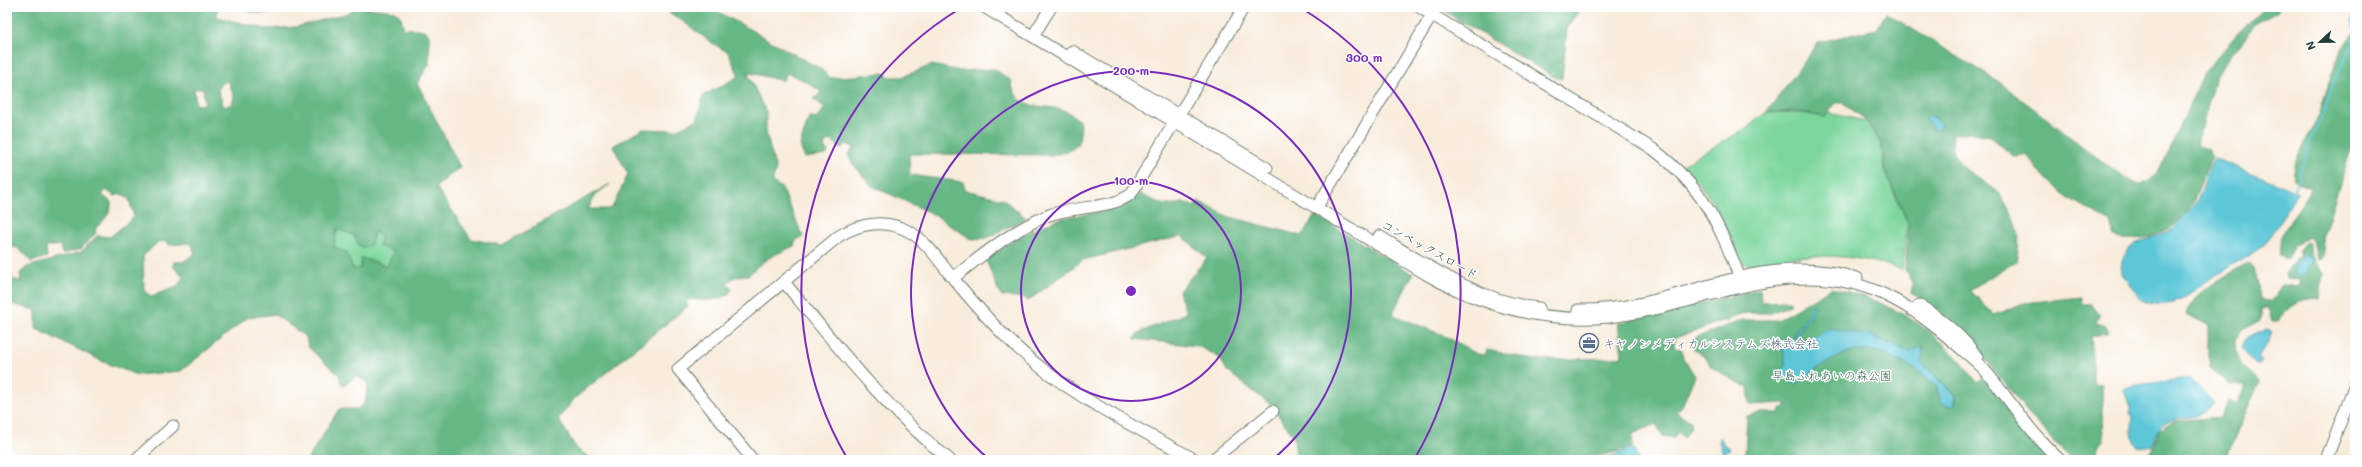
<svg xmlns="http://www.w3.org/2000/svg" width="2362" height="467" font-family="Mali,'Klee One',sans-serif">
<style>
.green{fill:#7cd69c;stroke:#4e8a68}
.forest{fill:#65b784;stroke:#427a5c;fill-rule:evenodd}
.water{fill:#5dc7d8;stroke:#3e8286}
.lines{fill:none;stroke-linecap:round;stroke-linejoin:round}
.stream{stroke:#5dc7d8;stroke-width:2}
.minor-casing{stroke:#6b7a6e;stroke-width:13}
.minor{stroke:#fff;stroke-width:11}
.ring{fill:none;stroke:#7b2cbf;stroke-width:2}
.labels{text-anchor:middle;dominant-baseline:central;stroke-width:3;stroke-linejoin:round;paint-order:stroke}
.street-label{font-size:12px;fill:#1f3d34;stroke:#fff}
.service-label{font-size:12px;fill:#4e5e75;stroke:#fff;text-anchor:start}
.park-label{font-size:12px;fill:#36634e;stroke:#fff}
.centre{fill:#7b2cbf;stroke:#fff;stroke-width:2}
.ring-label{font-size:12px;text-anchor:middle;font-weight:bold;fill:#7b2cbf;stroke:#fff;stroke-width:3;stroke-linejoin:round;paint-order:stroke}
</style>
<rect width="100%" height="100%" fill="#fff"/>
<filter id="ink" filterUnits="userSpaceOnUse"><feTurbulence type="fractalNoise" baseFrequency=".025" numOctaves="2"/><feDisplacementMap in="SourceGraphic" scale="8" xChannelSelector="R" yChannelSelector="G"/><feConvolveMatrix kernelMatrix="1 2 1 2 8 2 1 2 1" color-interpolation-filters="sRGB"/></filter>
<filter id="wash" filterUnits="userSpaceOnUse"><feTurbulence type="fractalNoise" baseFrequency=".012" numOctaves="4" result="noise"/><feDisplacementMap in="SourceGraphic" scale="16" xChannelSelector="R" yChannelSelector="G"/><feGaussianBlur stdDeviation="0.9" result="paint"/><feColorMatrix in="noise" values="0 0 0 0 0 0 0 0 0 0 0 0 0 0 0 0 0 1.4 0 .05"/><feComposite in="paint" operator="in"/></filter>
<g filter="url(#wash)">
<rect width="100%" height="100%" fill="#f8ecdb"/>
<path class="green" d="M 1795,112 L 1825,117 L 1829,113 L 1865,121 L 1881,144 L 1884,171 L 1908,224 L 1902,270 C 1866,257 1825,253 1787,258 C 1767,260 1760,270 1740,262 C 1728,225 1711,193 1682,165 L 1748,127 L 1765,113 Z
M 337,229 L 354,235 L 359,246 L 374,232 L 381,235 L 394,252 L 387,266 L 361,258 L 361,268 L 353,269 L 346,252 L 334,247 Z"/>
<path class="forest" d="M 7,7 L 218,7 L 217,17 L 266,29 L 296,27 L 345,14 L 360,7 L 395,11 L 401,17 L 404,29 L 419,29 L 426,31 L 430,37 L 429,65 L 417,83 L 460,167 L 436,187 L 471,239 L 502,245 L 610,184 L 596,194 L 588,209 L 609,209 L 613,206 L 628,174 L 613,146 L 643,129 L 675,130 L 697,120 L 703,96 L 739,76 L 728,52 C 703,40 684,18 658,7 L 710,7 L 824,71 L 830,78 L 885,73 L 889,77 L 902,77 L 932,65 L 960,71 L 994,69 L 1012,81 L 1011,85 C 1013,88 1016,96 1019,99 C 1038,114 1059,98 1081,123 C 1079,149 1077,149 1053,155 L 909,154 L 910,175 L 963,182 L 965,190 L 1003,199 L 1026,218 L 987,238 L 971,239 L 935,215 L 872,186 L 852,163 L 849,154 L 854,147 L 846,144 L 840,149 L 832,140 L 825,143 L 824,148 L 828,151 L 826,155 L 804,158 L 800,145 L 809,117 L 816,119 L 825,108 L 814,99 L 821,92 L 807,82 L 787,73 L 783,81 L 747,72 L 766,112 L 766,133 L 776,170 L 772,182 L 782,188 L 803,237 L 796,240 L 794,246 C 775,255 764,258 749,275 C 740,275 734,276 727,283 L 732,289 C 723,305 703,298 688,300 L 686,302 L 688,306 L 575,398 L 558,419 L 577,449 L 594,460 L 307,460 L 339,409 L 357,409 L 365,403 L 368,383 L 357,376 L 345,385 L 341,383 L 339,375 L 308,347 L 306,337 L 274,314 L 247,318 L 181,371 L 160,373 L 137,375 L 108,364 L 36,329 L 36,310 L 7,303 L 7,278 L 21,281 L 20,273 L 27,267 L 81,252 L 97,236 L 110,237 L 134,217 L 129,199 L 121,194 L 115,196 L 106,190 L 102,195 L 111,202 C 112,214 103,221 95,229 L 96,233 L 81,249 L 62,254 L 60,245 L 46,247 L 47,257 L 31,262 L 26,255 L 16,247 L 7,248 ZM 226,81 L 229,83 L 234,97 L 232,104 L 224,107 L 218,91 L 220,84 ZM 203,88 L 205,104 L 196,105 L 194,89 ZM 337,229 L 354,235 L 359,246 L 365,248 L 371,244 L 374,232 L 381,235 L 379,246 L 394,252 L 387,266 L 361,258 L 361,268 L 353,269 L 346,252 L 334,247 ZM 167,241 L 169,245 L 191,243 L 195,253 L 183,262 L 174,262 L 173,266 L 183,277 L 177,287 L 151,296 L 144,291 L 143,256 L 158,242 Z
M 1437,7 L 1581,7 L 1567,29 L 1562,79 L 1552,76 Z
M 2265,7 L 2282,7 L 2277,12 L 2253,25 L 2244,40 L 2215,74 L 2204,123 L 2197,138 L 2198,146 L 2208,149 L 2212,156 C 2195,194 2191,231 2142,238 C 2132,239 2123,241 2115,237 L 2109,221 C 2073,201 2052,191 2027,155 L 2013,156 L 1990,136 L 1969,132 L 1953,135 C 1948,168 1978,175 1999,193 C 2002,196 2005,202 2007,206 C 2020,227 2021,237 2016,261 L 1970,290 L 1994,315 L 2024,303 L 2081,297 L 2082,304 L 2091,304 L 2100,315 L 2095,322 L 2097,325 L 2105,325 L 2109,332 L 2090,337 L 2093,364 L 2093,384 L 2102,385 L 2104,441 L 2098,446 L 2097,453 L 2101,457 L 2100,460 L 2073,460 C 2014,410 1980,331 1911,293 L 1913,284 L 1905,270 L 1909,224 L 1885,171 L 1882,144 L 1866,120 L 1843,103 L 1836,103 L 1825,117 L 1795,111 L 1766,113 L 1819,42 L 1877,29 L 1886,13 L 1999,82 L 2117,173 C 2137,186 2146,190 2161,168 L 2204,73 L 2238,33 Z
M 2355,31 L 2355,137 L 2322,239 L 2324,255 L 2321,259 L 2317,260 L 2313,240 L 2309,237 L 2294,245 L 2287,259 L 2279,256 C 2275,228 2304,212 2310,187 L 2294,180 C 2291,156 2311,137 2319,115 C 2329,86 2334,55 2355,31 Z
M 1139,193 C 1155,201 1167,210 1184,202 L 1194,207 L 1198,201 L 1227,216 L 1302,236 L 1315,215 L 1413,274 L 1392,314 L 1449,338 L 1477,354 L 1485,355 L 1487,350 L 1535,360 L 1612,358 L 1622,356 L 1618,323 L 1760,289 L 1761,302 L 1790,301 L 1790,305 L 1771,313 L 1746,313 L 1675,338 L 1674,348 L 1682,349 L 1683,358 L 1695,376 L 1682,406 L 1676,412 L 1689,420 L 1691,427 L 1684,438 L 1678,432 L 1674,438 L 1663,436 L 1656,424 L 1633,434 L 1632,447 C 1615,454 1598,455 1580,460 L 1296,460 L 1294,437 L 1271,405 L 1227,371 L 1220,358 L 1198,346 L 1135,339 L 1138,333 L 1186,313 L 1179,291 L 1207,258 L 1182,236 L 1083,260 L 1028,301 L 1025,298 L 1002,296 L 998,290 L 986,260 C 1007,244 1028,230 1053,221 C 1079,212 1123,215 1139,193 Z
M 2306,242 L 2310,243 L 2310,254 L 2323,274 L 2320,299 C 2297,300 2293,304 2278,321 L 2272,321 L 2268,308 L 2262,308 L 2260,320 C 2254,324 2243,328 2239,334 C 2233,343 2235,357 2242,366 C 2249,372 2254,375 2259,383 L 2225,460 L 2145,460 L 2153,450 L 2159,430 L 2175,421 L 2220,417 L 2228,400 L 2237,404 L 2246,385 L 2230,384 L 2211,370 L 2208,357 L 2208,325 L 2186,314 C 2192,293 2229,274 2247,263 C 2259,271 2258,289 2260,301 L 2270,302 L 2282,285 L 2299,287 L 2301,280 L 2286,279 L 2285,274 L 2300,254 L 2298,251 Z
M 1831,288 C 1892,300 1941,332 1977,382 L 1985,377 L 2055,460 L 1747,460 L 1745,453 L 1747,416 L 1760,413 L 1779,413 L 1780,409 L 1787,406 L 1784,403 L 1750,405 L 1748,388 L 1711,367 L 1707,359 L 1693,349 L 1695,338 L 1743,320 L 1778,320 ZM 1816,306 L 1792,342 L 1811,338 L 1825,331 L 1840,330 L 1885,341 L 1909,352 L 1924,346 L 1920,361 L 1955,395 L 1955,401 L 1950,406 L 1945,406 L 1938,397 L 1936,386 L 1917,370 L 1878,351 L 1855,351 L 1844,354 L 1822,365 L 1804,380 L 1792,381 L 1782,371 L 1786,366 L 1783,347 Z"/>
<path class="water" d="M 239,7 L 281,7 L 279,12 C 266,15 250,13 239,7 Z
M 1929,115 L 1943,124 L 1935,131 L 1925,119 Z
M 2214,158 L 2298,192 C 2287,208 2278,230 2263,245 C 2251,256 2235,263 2222,271 C 2208,280 2194,289 2182,300 L 2174,301 L 2175,303 C 2165,304 2152,306 2142,300 C 2136,296 2137,291 2132,286 C 2121,273 2116,265 2129,249 C 2142,235 2166,239 2177,225 C 2186,214 2197,203 2202,190 C 2206,179 2207,169 2214,158 Z
M 2304,254 L 2313,260 L 2303,277 L 2293,272 Z
M 1814,304 L 1816,306 L 1792,342 L 1811,338 L 1830,328 L 1871,336 L 1909,352 L 1922,346 L 1923,356 L 1920,361 L 1955,396 L 1953,405 L 1948,406 L 1942,404 L 1936,386 L 1917,370 L 1878,351 L 1855,351 L 1844,354 L 1822,365 L 1795,385 L 1780,373 L 1786,366 L 1783,347 L 1789,342 Z
M 2267,330 L 2272,332 L 2258,359 L 2262,361 L 2259,366 L 2249,358 L 2242,347 C 2246,335 2256,333 2267,330 Z
M 2190,378 L 2214,403 C 2199,426 2174,410 2159,429 C 2155,434 2155,442 2152,447 L 2137,445 C 2130,436 2132,425 2133,415 L 2130,414 L 2131,410 L 2124,390 L 2137,385 Z
M 1721,438 L 1724,445 L 1730,448 L 1725,454 L 1723,454 L 1718,439 Z
M 1633,448 L 1639,460 L 1585,460 L 1610,457 Z"/>
<g class="lines">
<path class="stream" d="M 2355,12 L 2352,20 L 2355,29
M 2294,192 L 2310,141 L 2326,107 L 2333,83 L 2355,41"/>
</g>
</g>
<g filter="url(#ink)">
<g class="lines">
<defs>
<path id="minor" d="M 984,7 L 1426,274 C 1482,306 1544,323 1609,317 C 1706,307 1795,247 1893,299 C 1920,313 1942,332 1965,352 C 1973,359 1982,366 1988,374 C 2012,403 2032,435 2060,460
M 1419,7 L 1653,149 C 1704,188 1719,224 1742,283
M 1033,36 L 1051,7
M 1072,51 L 1267,168
M 1317,207 L 1432,15
M 1379,236 C 1428,266 1480,302 1539,308
M 953,278 C 984,254 1012,230 1049,215 C 1075,206 1112,209 1131,194 L 1244,7
M 784,282 C 836,345 886,409 950,460
M 1919,305 C 1941,319 1962,335 1977,357
M 1578,310 C 1678,312 1751,248 1857,278
M 135,460 L 173,426
M 753,460 L 678,369 L 839,236 C 860,223 885,219 908,231 C 926,240 939,261 951,276 C 969,297 986,318 1006,337 C 1059,390 1131,425 1196,460
M 1212,460 L 1273,411
M 2326,460 L 2355,384"/>
</defs>
<use href="#minor" class="minor-casing"/>
<use href="#minor" class="minor"/>
</g>
</g>
<g class="ring">
<circle cx="1131" cy="291" r="110"/>
<path d="M990 460A220 220 0 1 1 1272 460"/>
<path d="M847 458A330 330 0 0 1 961 8M1301 8A330 330 0 0 1 1415 458"/>
</g>
<defs>
<symbol id="office-ring" viewBox="-11 -11 22 22"><circle r="9.5" fill="#fff" stroke="#5c6f8a" stroke-width="1.5"/><path d="M-6-3h4V-5.5h4V-3h4V5H-6ZM-1-4.5V-3h2v-1.5ZM-6 0V1H6V0Z" fill="#5c6f8a"/></symbol>
</defs>
<g fill-rule="evenodd">
<use href="#office-ring" x="1578" y="332" width="22" height="22"/>
</g>
<g class="labels">
<g class="street-label">
<text transform="translate(1430 249) rotate(29)">コンベックスロード</text>
</g>
<g class="service-label">
<text x="1603" y="343">キヤノンメディカルシステムズ株式会社</text>
</g>
<g class="park-label">
<text x="1832" y="375">早島ふれあいの森公園</text>
</g>
</g>
<circle cx="1131" cy="291" r="6" class="centre"/>
<g class="ring-label">
<text x="1364" y="62">300 m</text>
<text x="1131" y="75">200 m</text>
<text x="1131" y="185">100 m</text>
</g>
<rect width="2362" height="467" fill="none" stroke="#fff" stroke-width="24"/>
<g transform="translate(2320 42) rotate(248)" stroke="#ffffff" stroke-width="3" paint-order="stroke">
<path d="M0-3L7 15L0 10L-7 15Z" fill="#1f3d34"/>
<text y="-6" font-size="11" font-weight="bold" text-anchor="middle" fill="#1f3d34">N</text>
</g>
</svg>
